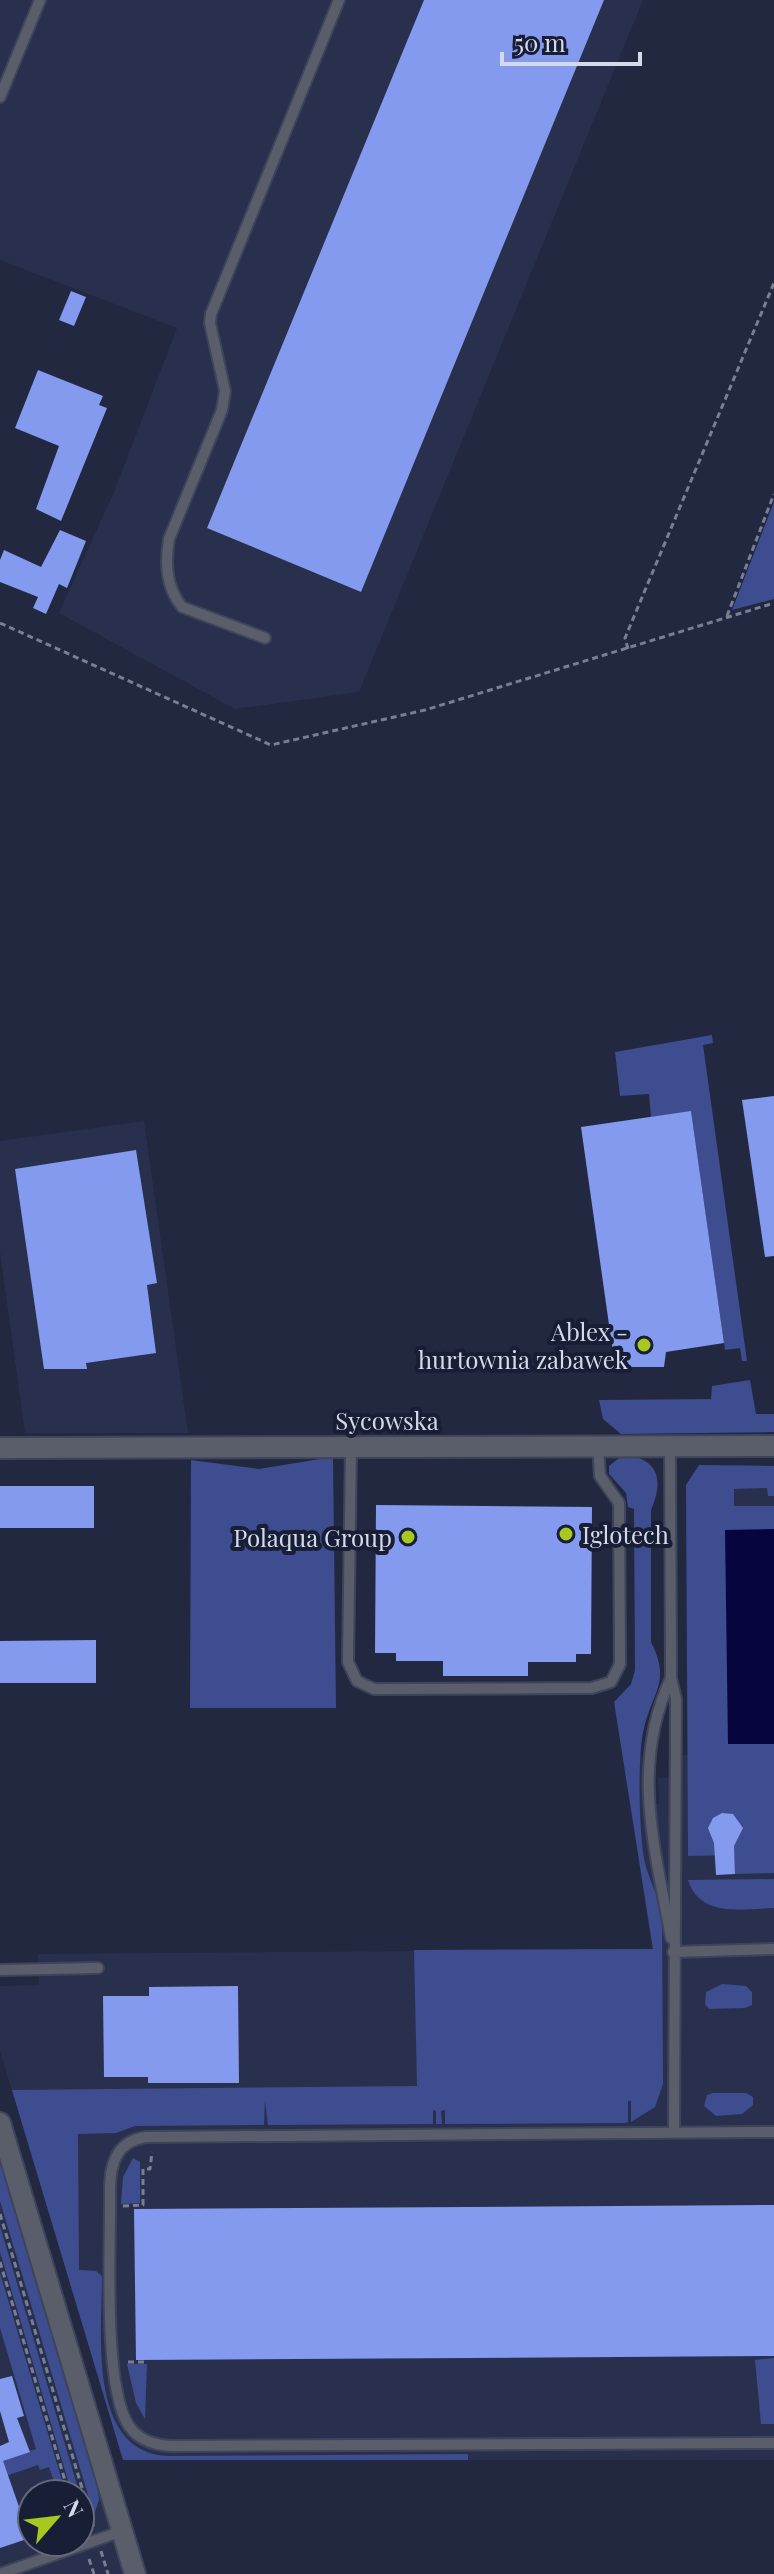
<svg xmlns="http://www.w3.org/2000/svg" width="774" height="2574" font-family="'Playfair Display',serif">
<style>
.built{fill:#29304d;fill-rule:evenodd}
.green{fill:#3d4d8f}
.water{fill:#07053d}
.building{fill:#839aef}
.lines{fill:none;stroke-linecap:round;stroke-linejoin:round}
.service-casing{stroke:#3e445a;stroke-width:14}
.minor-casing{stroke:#3e445a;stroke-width:24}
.tertiary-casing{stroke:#3e445a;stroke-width:24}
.path{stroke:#797f92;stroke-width:3;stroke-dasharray:6 4;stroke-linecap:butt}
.service{stroke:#5a5e6a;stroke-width:10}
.minor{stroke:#5a5e6a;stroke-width:20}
.tertiary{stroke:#5a5e6a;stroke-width:20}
.poi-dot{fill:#a6c821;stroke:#181e35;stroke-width:3}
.labels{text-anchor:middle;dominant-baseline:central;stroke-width:8;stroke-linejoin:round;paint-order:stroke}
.poi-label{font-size:24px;fill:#d5daea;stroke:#181e35;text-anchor:end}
.street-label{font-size:24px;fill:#d5daea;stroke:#181e35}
</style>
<rect width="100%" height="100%" fill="#21283f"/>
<path class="built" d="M 0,0 L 643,0 L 359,692 L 235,709 L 59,613 L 114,492 L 177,328 L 0,260 Z
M 144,1121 L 188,1433 L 25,1433 L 0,1252 L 0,1141 Z
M 738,1465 L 774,1466 L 774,2460 L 123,2460 L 0,2051 L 0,1986 L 39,1985 L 38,1954 L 652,1949 L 623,1753 L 642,1755 L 643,1804 L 659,1804 L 658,1778 L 682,1778 L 681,1755 L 688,1755 L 690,1516 Z
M 0,2123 L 135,2574 L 0,2574 ZM 32,2494 L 80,2494 L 80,2542 L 32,2542 Z"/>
<path class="green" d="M 774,502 L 774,599 L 732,610 Z
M 712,1035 L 713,1043 L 703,1045 L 747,1361 L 742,1361 L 740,1348 L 725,1350 L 691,1112 L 651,1117 L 649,1094 L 620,1096 L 615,1052 Z
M 750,1380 L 756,1414 L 774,1414 L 774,1432 L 621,1434 L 603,1419 L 599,1400 L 711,1399 L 712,1386 Z
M 623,1455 C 659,1458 664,1480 651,1510 L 651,1642 C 671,1681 653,1691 644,1728 C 637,1755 639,1837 645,1863 C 649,1880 658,1894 662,1915 L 663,2084 L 655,2107 L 631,2122 L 631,2101 L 628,2101 L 628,2122 L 624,2123 L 445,2124 L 445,2110 L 441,2111 L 442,2124 L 436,2124 L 436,2111 L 433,2110 L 433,2124 L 268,2125 L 265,2100 L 264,2125 L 135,2126 L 116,2133 L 78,2134 L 79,2270 L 96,2271 L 102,2276 C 102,2333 87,2451 167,2456 L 468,2454 L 468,2460 L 123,2460 L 12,2090 L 417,2086 L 414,1950 L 653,1949 L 614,1702 L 631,1684 L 635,1670 L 634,1509 L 628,1507 L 626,1493 L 609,1474 L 609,1466 Z
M 320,1459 L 333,1459 L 336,1708 L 190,1708 L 191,1460 L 259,1469 Z
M 699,1465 L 774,1466 L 774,1496 L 768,1496 L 767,1488 L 734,1489 L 734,1506 L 774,1506 L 774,1873 L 735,1874 L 734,1855 L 688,1856 L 686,1485 Z
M 774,1879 L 774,1908 C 743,1909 700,1918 688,1880 Z
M 722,1984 L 746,1986 L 752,1992 L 752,2005 L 745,2008 L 709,2009 L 705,2004 L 706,1992 Z
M 713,2093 L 746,2093 L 753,2097 L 753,2105 L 742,2114 L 716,2116 L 704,2106 L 707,2095 Z
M 0,2158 L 97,2481 L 99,2500 L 94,2515 L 0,2201 Z
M 133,2158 L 140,2162 L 140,2203 L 121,2204 L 123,2177 Z
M 0,2226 L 86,2515 L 83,2518 L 80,2494 L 72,2494 L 0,2252 Z
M 0,2273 L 66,2494 L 58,2494 L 49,2467 L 40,2470 L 38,2465 L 0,2478 L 0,2462 L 36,2449 L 0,2328 Z
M 774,2358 L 774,2424 L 761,2424 L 755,2360 Z
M 127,2364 L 147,2364 L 145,2419 L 136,2403 Z"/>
<path class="water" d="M 774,1529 L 774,1744 L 728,1744 L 725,1530 Z"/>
<path class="building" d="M 424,0 L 604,0 L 361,592 L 207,528 Z
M 71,291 L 86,297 L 74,326 L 59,320 Z
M 38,370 L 103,396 L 99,405 L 107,408 L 61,521 L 36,509 L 59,446 L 15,428 Z
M 60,530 L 86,541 L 67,588 L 59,584 L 46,614 L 33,608 L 38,597 L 0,582 L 0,560 L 4,550 L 41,567 Z
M 774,1096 L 774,1256 L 765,1257 L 742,1100 Z
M 691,1111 L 724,1343 L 666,1352 L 664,1367 L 615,1367 L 581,1127 Z
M 136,1150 L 157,1283 L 147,1285 L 156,1353 L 86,1363 L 87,1369 L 44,1369 L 15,1169 Z
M 0,1486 L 94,1486 L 94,1528 L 0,1528 Z
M 376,1505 L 592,1507 L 591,1654 L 576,1654 L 576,1662 L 528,1662 L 528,1676 L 443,1676 L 443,1661 L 396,1661 L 396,1653 L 375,1653 Z
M 96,1640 L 96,1683 L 0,1683 L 0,1641 Z
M 722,1813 L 733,1814 L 743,1828 L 734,1846 L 735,1874 L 716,1875 L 714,1843 L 708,1828 L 713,1818 Z
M 238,1986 L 239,2083 L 148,2083 L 148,2077 L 104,2077 L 103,1996 L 149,1996 L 149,1987 Z
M 774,2205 L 774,2356 L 136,2360 L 134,2209 Z
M 12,2376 L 24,2416 L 17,2418 L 30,2452 L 3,2461 L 30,2538 L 0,2548 L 0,2446 L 9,2442 L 0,2411 L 0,2379 Z"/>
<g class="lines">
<defs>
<path id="service" d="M 0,97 L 40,0
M 265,638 L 182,607 C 166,587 165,564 169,539 L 222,410 L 225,391 L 210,323 L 211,314 L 339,0
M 351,1446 L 348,1662 L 357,1681 L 374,1689 L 592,1688 L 611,1682 L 620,1664 L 619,1503 L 600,1476 L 598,1446
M 670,1446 L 671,1678 L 676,1699 L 674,2132
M 671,1938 C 655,1848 630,1765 671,1678
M 673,1952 L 774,1949
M 0,1970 L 98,1968
M 774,2132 L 146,2137 C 117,2141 110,2163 110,2189 C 111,2241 102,2386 129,2426 C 139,2441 155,2445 171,2446 L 774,2443
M 0,2574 L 122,2531"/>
<path id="minor" d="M 0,2123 L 135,2574"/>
<path id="tertiary" d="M 0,1448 L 774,1446"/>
</defs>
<use href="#service" class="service-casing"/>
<use href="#minor" class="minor-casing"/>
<use href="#tertiary" class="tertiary-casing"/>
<path class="path" d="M 727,616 L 774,494
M 0,623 L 271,745 L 425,710 L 774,603
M 628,649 L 625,638 L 774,283
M 123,2206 L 143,2205 L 143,2169 L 150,2169 L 152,2152
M 0,2214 L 94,2528
M 0,2262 L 69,2494
M 128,2362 L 147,2362
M 101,2551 L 108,2574
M 89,2559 L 94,2574"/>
<use href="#service" class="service"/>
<use href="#minor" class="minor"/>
<use href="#tertiary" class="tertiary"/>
</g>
<g class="poi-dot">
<circle cx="644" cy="1345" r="8"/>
<circle cx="566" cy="1534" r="8"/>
<circle cx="408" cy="1537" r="8"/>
</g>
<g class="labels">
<g class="poi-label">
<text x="628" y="1331">Ablex -<tspan x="628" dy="28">hurtownia zabawek</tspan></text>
<text x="582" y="1534" text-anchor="start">Iglotech</text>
<text x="392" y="1537">Polaqua Group</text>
</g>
<g class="street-label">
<text x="387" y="1420">Sycowska</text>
</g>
</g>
<g transform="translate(56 2518) rotate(62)"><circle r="38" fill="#181e35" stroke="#64697d" stroke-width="2"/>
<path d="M0-6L14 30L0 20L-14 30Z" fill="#a6c821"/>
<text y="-12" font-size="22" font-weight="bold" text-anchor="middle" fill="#d5daea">N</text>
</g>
<path d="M502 52v12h138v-12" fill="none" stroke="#d5daea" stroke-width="4"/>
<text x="514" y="52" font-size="24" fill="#d5daea" stroke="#181e35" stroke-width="6" paint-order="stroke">50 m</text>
</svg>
